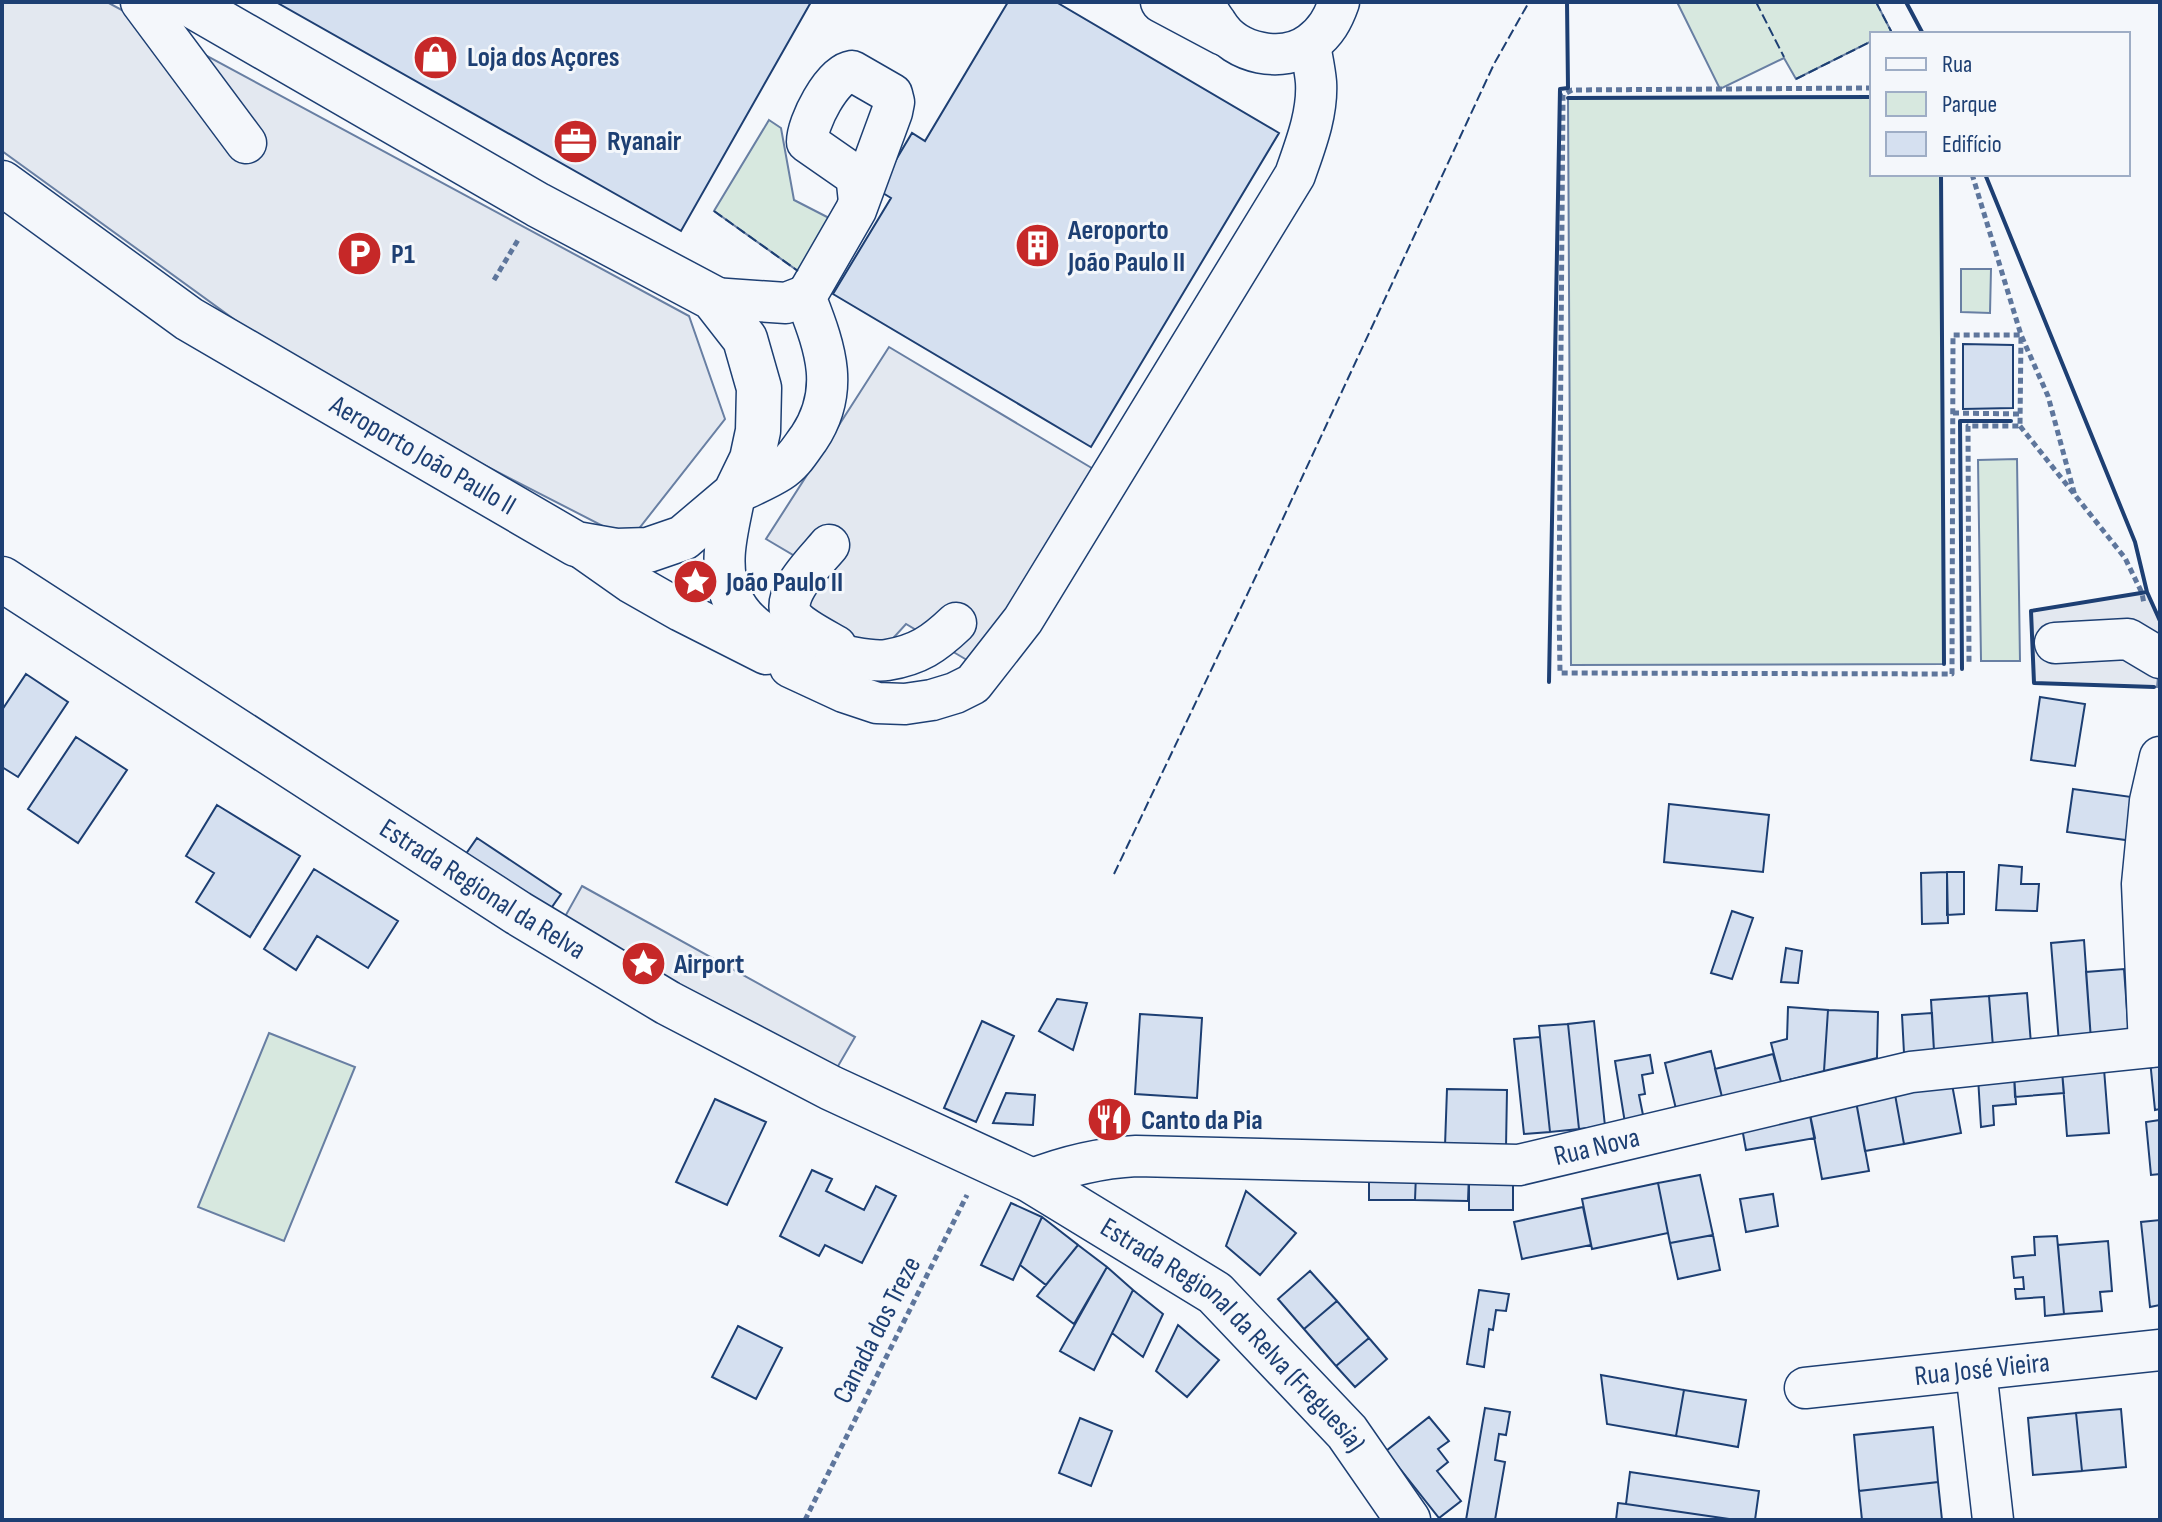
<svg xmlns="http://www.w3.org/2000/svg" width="2162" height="1522" font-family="'Sofia Sans Condensed',sans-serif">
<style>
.green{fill:#d7e8df;stroke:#687fa3;stroke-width:2}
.parking{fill:#e3e8f0;stroke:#687fa3;stroke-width:2}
.building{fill:#d5e0f0;stroke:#1d3f73;stroke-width:2}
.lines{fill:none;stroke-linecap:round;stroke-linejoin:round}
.minor-casing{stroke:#1d3f73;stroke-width:43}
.major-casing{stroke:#1d3f73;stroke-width:47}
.path{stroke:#5e769c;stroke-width:5;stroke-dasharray:6 4;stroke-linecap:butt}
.minor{stroke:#f4f7fb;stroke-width:40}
.major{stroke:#f4f7fb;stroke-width:44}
.fence{stroke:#1d3f73;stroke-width:2;stroke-dasharray:10 4;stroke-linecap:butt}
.wall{stroke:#1d3f73;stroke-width:4}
.labels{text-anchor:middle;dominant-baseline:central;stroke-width:6;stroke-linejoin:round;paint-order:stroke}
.poi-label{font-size:28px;font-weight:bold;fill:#1d3f73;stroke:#f4f7fb;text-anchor:start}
.street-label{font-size:28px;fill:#1d3f73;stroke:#f4f7fb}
</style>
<rect width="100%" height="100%" fill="#f4f7fb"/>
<path class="green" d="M 1677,2 L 1876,2 L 1891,31 L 1886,34 L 1872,34 L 1872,41 L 1796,79 L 1784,58 L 1720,89 Z
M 1872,97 L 1872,174 L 1941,174 L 1944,664 L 1571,665 L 1568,98 Z
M 769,120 L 781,128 L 794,200 L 831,219 L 798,271 L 714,211 Z
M 1961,269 L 1991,269 L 1990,313 L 1961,312 Z
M 2017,459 L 2020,661 L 1981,661 L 1978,460 Z
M 269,1033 L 355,1067 L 284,1241 L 198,1207 Z"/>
<path class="parking" d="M 2,2 L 107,2 L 689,316 L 725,419 L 630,540 L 455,450 L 264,341 L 2,151 Z
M 889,347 L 1095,470 L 972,663 L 906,624 L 876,657 L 781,603 L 803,561 L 766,539 Z
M 2147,592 L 2160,621 L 2160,659 L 2157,687 L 2034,683 L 2031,611 Z
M 582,886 L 855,1037 L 834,1073 L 562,922 Z"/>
<path class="building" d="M 276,2 L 811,2 L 681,231 Z
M 1008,2 L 1056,2 L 1279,133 L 1091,447 L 833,294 L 891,198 L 878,190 L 912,133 L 925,141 Z
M 1963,344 L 2013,345 L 2013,408 L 1963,409 Z
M 26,674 L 68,702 L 18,777 L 2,767 L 2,710 Z
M 2040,697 L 2085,704 L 2075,766 L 2031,760 Z
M 76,737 L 127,770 L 78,843 L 28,809 Z
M 2073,789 L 2139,798 L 2133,841 L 2067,832 Z
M 1669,804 L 1769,815 L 1763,872 L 1664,862 Z
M 217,805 L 300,856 L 250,937 L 196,902 L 214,873 L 186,856 Z
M 477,838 L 561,894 L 545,917 L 461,861 Z
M 1999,865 L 2022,867 L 2021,884 L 2039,884 L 2037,911 L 1996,910 Z
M 314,869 L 398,921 L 368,968 L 317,936 L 296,970 L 264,949 Z
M 1947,872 L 1964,872 L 1964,914 L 1947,915 Z
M 1947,872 L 1948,923 L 1922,924 L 1921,873 Z
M 1732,911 L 1753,918 L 1732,979 L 1711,973 Z
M 2084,940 L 2091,1040 L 2059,1043 L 2051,943 Z
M 1786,948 L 1802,951 L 1798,983 L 1781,982 Z
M 2124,969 L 2129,1037 L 2091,1040 L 2086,972 Z
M 2027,993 L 2031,1044 L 1993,1047 L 1989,996 Z
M 1989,996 L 1993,1047 L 1934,1051 L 1931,1000 Z
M 1057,999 L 1087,1003 L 1073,1050 L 1039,1031 Z
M 1788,1007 L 1828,1010 L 1824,1071 L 1781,1082 L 1771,1043 L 1787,1039 Z
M 1828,1010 L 1878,1012 L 1877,1058 L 1824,1071 Z
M 1932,1013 L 1934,1051 L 1904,1053 L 1902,1015 Z
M 1140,1014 L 1202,1018 L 1197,1098 L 1135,1094 Z
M 982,1021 L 1014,1036 L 976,1122 L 944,1108 Z
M 1594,1021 L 1605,1126 L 1579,1129 L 1568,1024 Z
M 1568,1024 L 1579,1129 L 1550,1132 L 1539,1026 Z
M 1540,1037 L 1550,1132 L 1524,1134 L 1514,1039 Z
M 1711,1051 L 1722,1097 L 1676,1109 L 1665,1063 Z
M 1773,1054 L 1781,1082 L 1722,1097 L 1715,1069 Z
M 1650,1055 L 1653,1073 L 1642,1075 L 1645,1094 L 1639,1095 L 1644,1120 L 1625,1123 L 1615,1061 Z
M 2160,1059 L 2160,1109 L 2155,1110 L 2150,1060 Z
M 2104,1069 L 2109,1133 L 2067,1136 L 2062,1071 Z
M 2062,1071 L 2064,1093 L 2015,1097 L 2014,1074 Z
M 2014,1074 L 2016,1104 L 1993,1106 L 1994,1125 L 1981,1127 L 1978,1077 Z
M 1951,1079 L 1961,1133 L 1904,1144 L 1894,1089 Z
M 1447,1089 L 1507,1090 L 1506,1148 L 1445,1146 Z
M 1894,1089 L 1904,1144 L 1865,1151 L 1855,1096 Z
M 1006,1093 L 1035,1095 L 1033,1125 L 993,1123 Z
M 1855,1096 L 1869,1171 L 1822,1179 L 1808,1105 Z
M 715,1099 L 766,1122 L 727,1205 L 676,1182 Z
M 1808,1105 L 1815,1138 L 1746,1150 L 1740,1117 Z
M 2160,1120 L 2160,1174 L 2151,1175 L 2146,1122 Z
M 812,1170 L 832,1179 L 826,1191 L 864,1210 L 876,1186 L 896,1196 L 862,1263 L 825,1245 L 819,1256 L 780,1236 Z
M 1369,1173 L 1416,1174 L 1415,1200 L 1369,1200 Z
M 1416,1174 L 1469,1174 L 1468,1201 L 1415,1200 Z
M 1469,1174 L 1513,1175 L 1513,1210 L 1469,1210 Z
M 1700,1175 L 1713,1235 L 1670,1243 L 1658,1183 Z
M 1658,1183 L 1668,1233 L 1592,1249 L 1582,1199 Z
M 1246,1191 L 1296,1233 L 1260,1275 L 1226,1246 Z
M 1773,1194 L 1778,1226 L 1746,1232 L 1740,1199 Z
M 1011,1203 L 1042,1217 L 1013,1280 L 981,1265 Z
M 1583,1207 L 1591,1245 L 1522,1259 L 1514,1222 Z
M 1042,1217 L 1078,1245 L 1046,1285 L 1020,1265 Z
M 2160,1220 L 2160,1305 L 2150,1307 L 2141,1222 Z
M 1713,1235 L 1720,1270 L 1678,1279 L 1670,1243 Z
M 2057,1236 L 2064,1314 L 2045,1316 L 2044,1297 L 2016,1299 L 2015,1289 L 2024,1289 L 2023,1277 L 2014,1278 L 2012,1257 L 2035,1255 L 2034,1237 Z
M 2108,1241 L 2112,1291 L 2100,1292 L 2102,1311 L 2064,1314 L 2058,1245 Z
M 1078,1245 L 1107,1267 L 1074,1324 L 1037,1296 Z
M 1107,1267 L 1133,1290 L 1094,1370 L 1060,1351 Z
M 1310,1271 L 1337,1301 L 1304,1329 L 1278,1299 Z
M 1133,1290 L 1163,1314 L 1143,1357 L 1112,1333 Z
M 1479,1290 L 1509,1294 L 1506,1311 L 1496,1310 L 1493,1330 L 1489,1329 L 1484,1367 L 1467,1364 Z
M 1337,1301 L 1369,1338 L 1336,1366 L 1304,1329 Z
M 1178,1325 L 1219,1360 L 1187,1397 L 1156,1371 Z
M 738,1326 L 782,1348 L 756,1399 L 712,1377 Z
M 1369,1338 L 1387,1359 L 1355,1387 L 1336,1366 Z
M 1601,1375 L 1684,1390 L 1676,1436 L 1607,1424 Z
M 1684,1390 L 1746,1400 L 1738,1447 L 1676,1436 Z
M 1485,1408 L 1510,1412 L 1506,1435 L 1499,1434 L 1495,1460 L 1505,1462 L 1495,1520 L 1466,1520 Z
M 2121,1409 L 2126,1467 L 2082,1471 L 2076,1413 Z
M 2076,1413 L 2082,1471 L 2033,1475 L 2028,1418 Z
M 1429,1417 L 1449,1441 L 1438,1449 L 1448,1462 L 1437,1471 L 1461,1501 L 1439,1518 L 1386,1451 Z
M 1080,1418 L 1112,1431 L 1091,1486 L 1059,1473 Z
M 1933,1427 L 1938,1482 L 1859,1491 L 1854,1435 Z
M 1630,1472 L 1759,1491 L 1755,1520 L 1736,1520 L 1626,1504 Z
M 1938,1482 L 1942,1520 L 1862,1520 L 1859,1491 Z
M 1618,1503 L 1626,1504 L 1736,1520 L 1616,1520 Z"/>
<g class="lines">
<defs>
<g id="minor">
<path d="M 141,2 L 246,143"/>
<path d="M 1161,2 L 1223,35"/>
<path d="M 1206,2 C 1207,11 1212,17 1217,24 C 1235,54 1283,64 1311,43 C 1326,32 1333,19 1339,2"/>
<path d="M 859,202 L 857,183 L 853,174 L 807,142 C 807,123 832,74 852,71 L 892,94 L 894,102 L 892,112 L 856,210 L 807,295 L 807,301 C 826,350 840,391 809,438 C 800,450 793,463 780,471 C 766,480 750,486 735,494 C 729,527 717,563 731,596 C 752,642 800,649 845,656 C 858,658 874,662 887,660 C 918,655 934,644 956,623"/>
<path d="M 713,298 L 786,303 L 807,295"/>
<path d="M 576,544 L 630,582 L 681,611 L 766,654"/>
<path d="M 829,545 C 817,560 778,596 793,617 C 800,627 824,639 836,646"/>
<path d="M 2055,643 L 2128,639 L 2160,658"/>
<path d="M 790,667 L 844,692 L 877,703 L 905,704 L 932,700 L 955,693 L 973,684 L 1023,620 L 1295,175 C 1305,146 1318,114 1316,82 C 1315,70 1312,57 1310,45"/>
<path d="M 2149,1047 L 2142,884 L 2150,801 L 2160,757"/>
<path id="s1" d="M 1030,1180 C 1066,1166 1098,1158 1136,1156 L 1519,1165 L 1911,1072 L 2160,1046"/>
<path d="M 1976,1370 L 1993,1520"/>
<path id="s2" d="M 1805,1388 L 2160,1350"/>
</g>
<g id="major">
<path id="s3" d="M 2,183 L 189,319 L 576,544 L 616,551 L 648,550 L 683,538 L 735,494 L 752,459 L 758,431 L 759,388 L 745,339 L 713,298 L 538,205 L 186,2"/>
<path id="s4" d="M 2,579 L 518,913 L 668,1003 L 831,1088 L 1030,1180 L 1215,1293 L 1347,1432 L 1408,1520"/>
</g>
</defs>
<use href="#minor" class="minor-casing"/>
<use href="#major" class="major-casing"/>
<path class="path" d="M 1872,88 L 1572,90 L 1563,95 L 1559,603 L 1560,673 L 1952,674 L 1953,335 L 2021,335 L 2020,426 L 1968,426 L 1969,664
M 1972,174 L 2021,335 L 2048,396 L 2075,496
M 494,280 L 518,240
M 1953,413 L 2021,414
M 2020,426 L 2125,558 L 2142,593 L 2144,604
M 805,1520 L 967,1195"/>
<use href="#minor" class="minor"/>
<use href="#major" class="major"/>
<path class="fence" d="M 1756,2 L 1784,57
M 1876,2 L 1891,31 L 1886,34
M 1796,79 L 1872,41
M 714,211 L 798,271
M 1114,874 L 1266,555 L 1494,64 L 1529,2"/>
<path class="wall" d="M 1906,2 L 1923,34
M 1568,98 L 1872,97
M 1941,174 L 1944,664
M 1985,174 L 2135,542 L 2147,592
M 1962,669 L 1960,421 L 2011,421
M 1549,682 L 1560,89 L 1568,88 L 1567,2
M 2154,687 L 2034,683 L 2031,611 L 2147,592 L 2160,621"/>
</g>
<defs>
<symbol id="shop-disc" viewBox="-11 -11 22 22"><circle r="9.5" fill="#c62828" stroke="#f4f7fb"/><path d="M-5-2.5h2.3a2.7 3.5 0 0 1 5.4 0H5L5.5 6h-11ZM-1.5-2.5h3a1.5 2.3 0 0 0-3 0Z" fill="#fff"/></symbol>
<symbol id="office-disc" viewBox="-11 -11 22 22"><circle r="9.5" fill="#c62828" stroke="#f4f7fb"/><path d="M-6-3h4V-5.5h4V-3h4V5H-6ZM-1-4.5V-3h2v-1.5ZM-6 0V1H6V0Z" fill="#fff"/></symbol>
<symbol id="building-disc" viewBox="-11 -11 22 22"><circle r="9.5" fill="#c62828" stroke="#f4f7fb"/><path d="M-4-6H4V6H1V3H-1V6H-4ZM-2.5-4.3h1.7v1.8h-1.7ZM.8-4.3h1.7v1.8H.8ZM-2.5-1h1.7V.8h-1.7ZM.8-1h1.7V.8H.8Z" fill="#fff"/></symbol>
<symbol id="parking-disc" viewBox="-11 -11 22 22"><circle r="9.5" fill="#c62828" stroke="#f4f7fb"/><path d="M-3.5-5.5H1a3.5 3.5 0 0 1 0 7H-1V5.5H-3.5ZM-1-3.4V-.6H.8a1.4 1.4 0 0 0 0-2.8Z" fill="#fff"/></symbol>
<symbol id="sight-disc" viewBox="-11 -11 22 22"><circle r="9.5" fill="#c62828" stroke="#f4f7fb"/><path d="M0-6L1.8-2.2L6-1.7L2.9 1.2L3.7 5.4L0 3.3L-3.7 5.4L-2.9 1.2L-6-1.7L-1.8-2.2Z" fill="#fff"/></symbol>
<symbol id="restaurant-disc" viewBox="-11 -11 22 22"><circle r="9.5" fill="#c62828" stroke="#f4f7fb"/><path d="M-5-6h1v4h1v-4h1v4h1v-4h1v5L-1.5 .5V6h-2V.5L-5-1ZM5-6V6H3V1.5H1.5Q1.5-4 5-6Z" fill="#fff"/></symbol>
</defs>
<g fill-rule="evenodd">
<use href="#shop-disc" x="410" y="32" width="51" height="51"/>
<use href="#office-disc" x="550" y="116" width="51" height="51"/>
<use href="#building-disc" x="1012" y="220" width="51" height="51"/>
<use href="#parking-disc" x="334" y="228" width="51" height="51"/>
<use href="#sight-disc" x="670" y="556" width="51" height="51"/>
<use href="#sight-disc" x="618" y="938" width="51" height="51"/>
<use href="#restaurant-disc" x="1084" y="1094" width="51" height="51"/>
</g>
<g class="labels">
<g class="poi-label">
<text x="467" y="57">Loja dos Açores</text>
<text x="607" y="141">Ryanair</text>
<text x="1068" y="230">Aeroporto<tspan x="1068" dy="32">João Paulo II</tspan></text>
<text x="391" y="254">P1</text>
<text x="726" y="582">João Paulo II</text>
<text x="674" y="964">Airport</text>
<text x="1141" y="1120">Canto da Pia</text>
</g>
<g class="street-label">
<text stroke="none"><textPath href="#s3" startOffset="502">Aeroporto João Paulo II</textPath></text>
<text stroke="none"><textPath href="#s4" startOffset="572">Estrada Regional da Relva</textPath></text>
<text stroke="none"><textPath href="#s1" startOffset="572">Rua Nova</textPath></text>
<text transform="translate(877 1330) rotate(-63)">Canada dos Treze</text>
<text stroke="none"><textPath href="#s4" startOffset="1450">Estrada Regional da Relva (Freguesia)</textPath></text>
<text stroke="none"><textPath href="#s2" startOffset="178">Rua José Vieira</textPath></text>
</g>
</g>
<rect width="2162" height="1522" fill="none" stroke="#1d3f73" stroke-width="8"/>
<rect x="1870" y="32" width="260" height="144" fill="#f4f7fb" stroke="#9eadc5" stroke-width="2"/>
<rect x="1886" y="58" width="40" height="12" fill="#f4f7fb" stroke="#9eadc5" stroke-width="2"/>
<text x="1942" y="72" font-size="24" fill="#1d3f73">Rua</text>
<rect x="1886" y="92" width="40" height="24" fill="#d7e8df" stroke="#9eadc5" stroke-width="2"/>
<text x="1942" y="112" font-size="24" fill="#1d3f73">Parque</text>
<rect x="1886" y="132" width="40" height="24" fill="#d5e0f0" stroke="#9eadc5" stroke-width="2"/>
<text x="1942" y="152" font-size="24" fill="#1d3f73">Edifício</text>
</svg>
